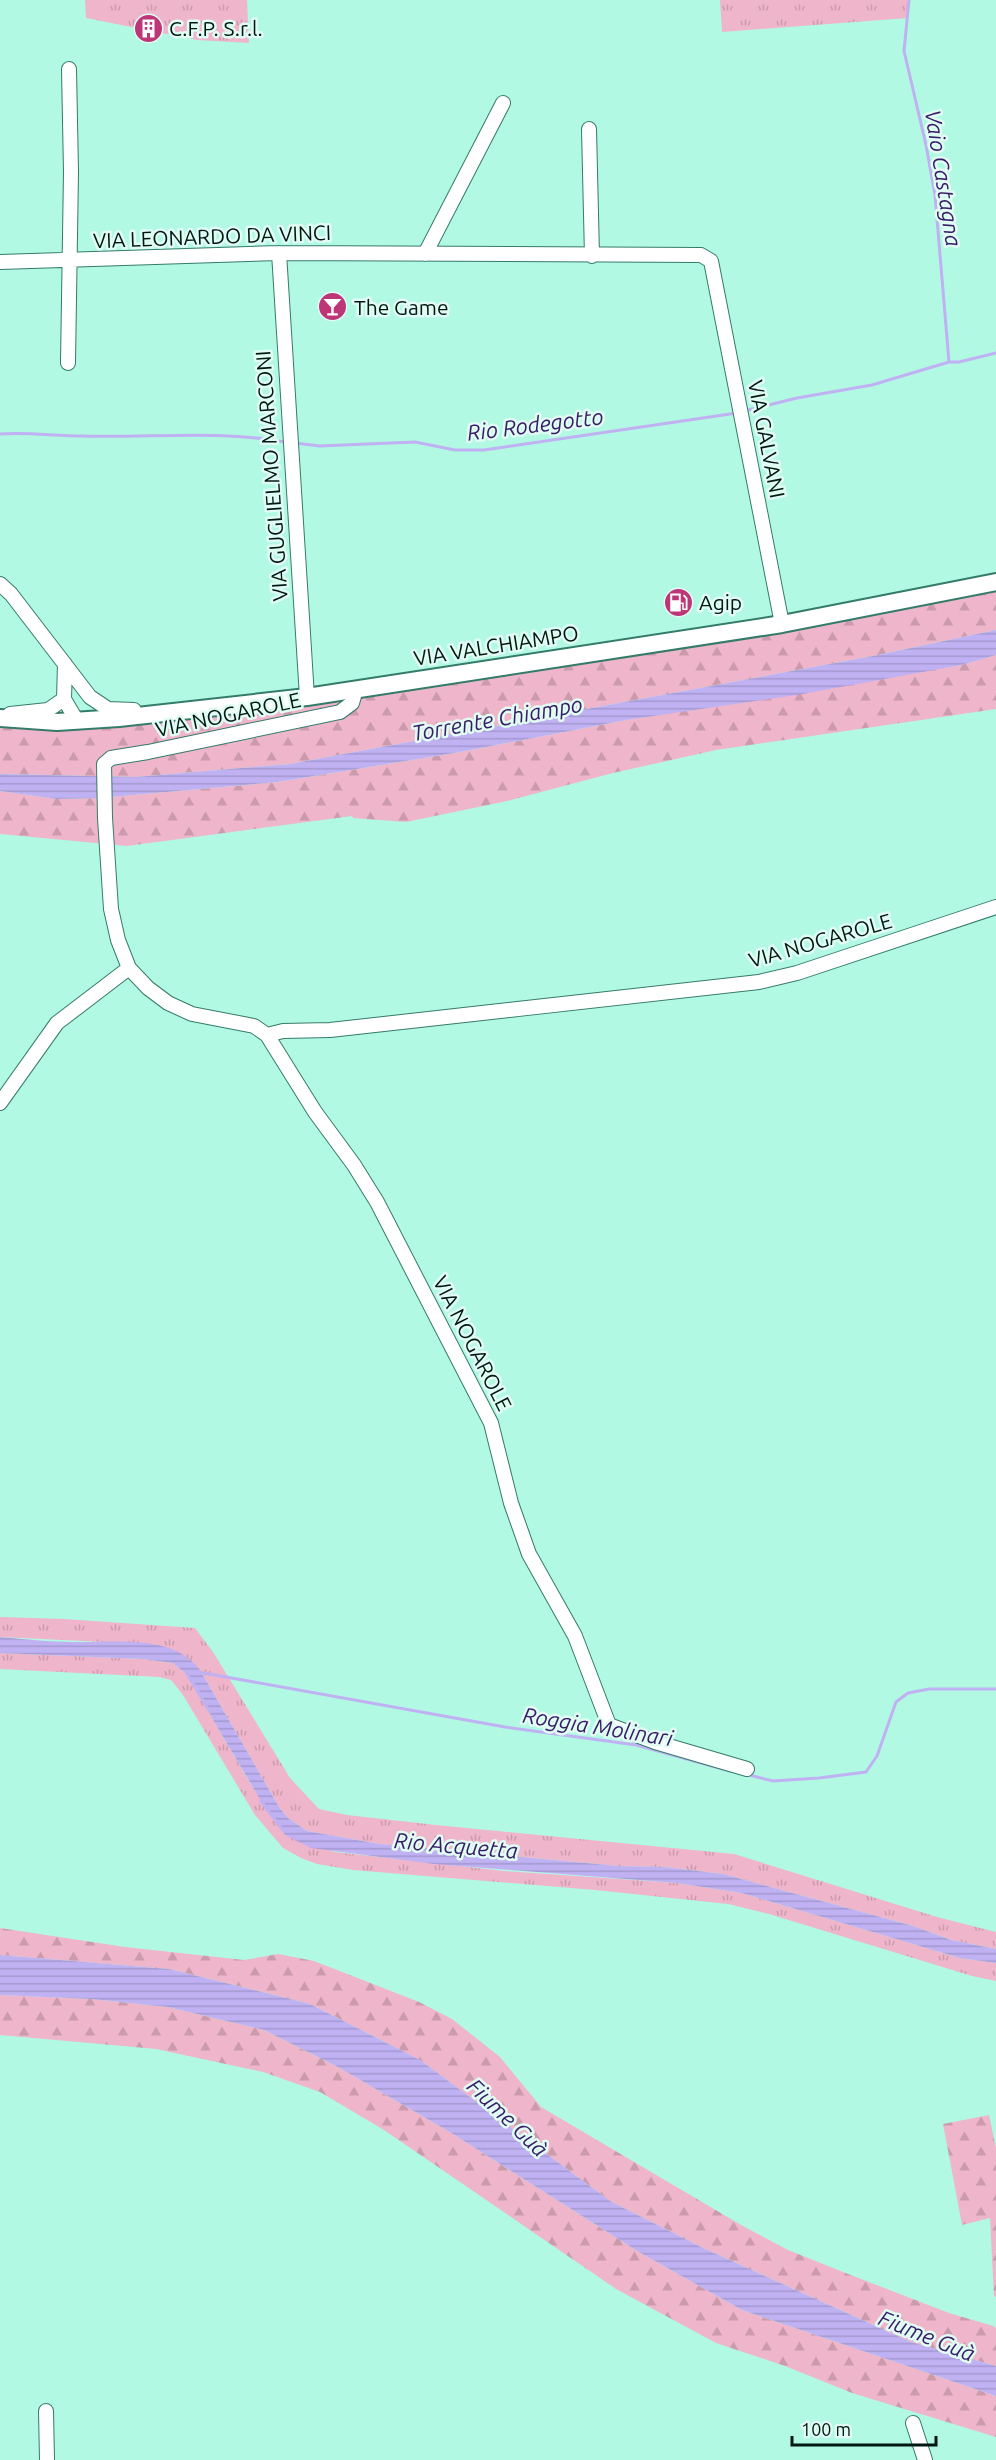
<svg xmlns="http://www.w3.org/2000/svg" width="996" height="2460" font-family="Ubuntu,sans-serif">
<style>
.grass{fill:url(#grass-tufts)}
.forest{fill:url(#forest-firs)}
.water{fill:url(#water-rules)}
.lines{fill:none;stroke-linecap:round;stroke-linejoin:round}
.stream{stroke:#c0b1f3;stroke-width:3}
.minor-casing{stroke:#357b69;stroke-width:16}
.major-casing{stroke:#357b69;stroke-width:20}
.minor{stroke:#fff;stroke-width:14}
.major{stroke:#fff;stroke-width:16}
.labels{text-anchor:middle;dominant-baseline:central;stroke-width:5;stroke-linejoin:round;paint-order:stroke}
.poi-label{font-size:21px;fill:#001812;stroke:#e1fcf3;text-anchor:start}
.street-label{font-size:21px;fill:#001812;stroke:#e1fcf3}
.water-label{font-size:22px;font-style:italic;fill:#371c68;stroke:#e1fcf3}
</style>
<defs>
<pattern id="grass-tufts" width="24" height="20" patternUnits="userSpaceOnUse" patternTransform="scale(1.5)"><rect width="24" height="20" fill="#efb5ca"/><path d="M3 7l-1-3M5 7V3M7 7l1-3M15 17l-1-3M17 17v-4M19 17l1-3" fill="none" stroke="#cb9bac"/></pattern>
<pattern id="forest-firs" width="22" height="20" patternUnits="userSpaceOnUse" patternTransform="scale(1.5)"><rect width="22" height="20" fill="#efb5ca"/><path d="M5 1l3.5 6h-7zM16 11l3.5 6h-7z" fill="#cb9bac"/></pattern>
<pattern id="water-rules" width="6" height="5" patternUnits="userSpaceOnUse" patternTransform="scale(1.5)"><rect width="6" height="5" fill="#c0b1f3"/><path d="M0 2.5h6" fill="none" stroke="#a398cf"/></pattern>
</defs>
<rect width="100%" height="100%" fill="#b2f9e4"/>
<path class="grass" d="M 85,0 L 247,0 L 249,43 L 197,40 L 86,18 Z
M 720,0 L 909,0 L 908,18 L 722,32 Z
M 0,1617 L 64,1619 L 195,1628 L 213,1652 L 290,1778 L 319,1809 L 347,1815 L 436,1825 L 734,1854 L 937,1917 L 996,1932 L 996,1949 L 951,1940 L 913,1926 L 723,1874 L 664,1867 L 618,1866 L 379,1844 L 307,1831 L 288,1818 L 279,1807 L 200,1670 L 124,1643 L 0,1637 Z
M 0,1653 L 143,1659 L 173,1663 L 190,1677 L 198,1689 L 213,1720 L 250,1783 L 285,1835 L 335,1852 L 504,1871 L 677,1883 L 742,1893 L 960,1958 L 996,1963 L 996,1981 L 972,1976 L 769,1914 L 728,1904 L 595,1890 L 353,1870 L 317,1864 L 301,1858 L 283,1848 L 255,1815 L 183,1695 L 171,1680 L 159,1677 L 0,1669 Z"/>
<path class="forest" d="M 996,584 L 996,630 L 873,656 L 290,764 L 136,777 L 0,774 L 0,723 L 108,723 Z
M 996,655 L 996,709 L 716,750 L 613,773 L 507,801 L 406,822 L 353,818 L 352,816 L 127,846 L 0,834 L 0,791 L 57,799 L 99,798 L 277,782 L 460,752 L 626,720 L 961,665 Z
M 0,1928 L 125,1947 L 244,1960 L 278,1954 L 314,1961 L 419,2002 L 452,2019 L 500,2057 L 541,2107 L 741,2225 L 788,2250 L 843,2272 L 949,2313 L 993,2326 L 996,2328 L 996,2366 L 911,2342 L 703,2248 L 610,2201 L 420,2060 L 310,2004 L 169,1969 L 0,1955 Z
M 0,1995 L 92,1999 L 168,2007 L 264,2030 L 338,2067 L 453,2134 L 639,2252 L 742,2310 L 996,2396 L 996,2437 L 852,2393 L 785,2366 L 716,2343 L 616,2289 L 384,2130 L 320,2092 L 263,2072 L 156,2049 L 0,2035 Z
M 989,2115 L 996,2148 L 996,2297 L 994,2296 L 990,2218 L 962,2225 L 943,2124 Z"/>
<path class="water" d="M 996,630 L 996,655 L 961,665 L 797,695 L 626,720 L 460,752 L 277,782 L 99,798 L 57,799 L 0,791 L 0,774 L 136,777 L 290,764 L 873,656 Z
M 0,1637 C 25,1639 49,1642 74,1642 C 115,1643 172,1633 200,1670 L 279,1807 L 288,1818 L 307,1831 L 379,1844 L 618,1866 L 664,1867 L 723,1874 L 913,1926 L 951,1940 L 996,1949 L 996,1963 L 960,1958 L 742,1893 L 677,1883 L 434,1864 L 311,1848 L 285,1835 L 267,1811 L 213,1720 L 198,1689 L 190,1677 L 173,1663 L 143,1659 L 0,1653 Z
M 0,1955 L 169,1969 L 310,2004 L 420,2060 L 610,2201 L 703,2248 L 911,2342 L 996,2366 L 996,2396 L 742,2310 L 639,2252 L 453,2134 L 338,2067 L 264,2030 L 168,2007 L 92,1999 L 0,1995 Z"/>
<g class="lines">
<path class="stream" d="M 909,0 L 904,51 L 926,145 L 935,195 L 949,362
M 744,411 L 797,398 L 872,385 L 949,362 L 959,362 L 996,353
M 0,434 C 28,432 55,436 83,436 C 151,438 218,430 285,442
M 295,443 L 320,446 L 415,442 L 455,450 L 484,450 L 737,413
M 198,1672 L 505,1727 L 636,1745 L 730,1771
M 187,1674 L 210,1712
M 745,1774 L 773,1781 L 819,1778 L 866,1772 L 877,1756 L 896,1702 L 908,1693 L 929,1689 L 996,1689
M 261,1801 L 282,1829"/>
<defs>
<path id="minor" d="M 589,129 L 592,256
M 279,253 L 307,697
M 425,254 L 503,103
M 0,262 L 279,253 L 701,255 L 711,261 L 782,624
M 68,363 L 71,172 L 69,69
M 0,584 L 11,594 L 90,697 L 108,709 L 134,710
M 65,664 L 64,699 L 77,721
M 356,689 L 352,703 L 340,712 L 148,752 L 111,758 L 104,764 L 105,818 L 111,909 L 118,940 L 129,968 L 148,988 L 168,1003 L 192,1014 L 254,1026 L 267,1035 L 315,1112 L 354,1165 L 377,1202 L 491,1423 L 511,1503 L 529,1554 L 575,1636 L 609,1725 L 655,1742 L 747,1769
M 10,714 L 48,710 L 64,699
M 267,1035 L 283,1031 L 330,1030 L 759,982 L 797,973 L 996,907
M 0,1103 L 57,1023 L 129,968
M 46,2411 L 47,2460
M 913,2423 L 925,2460"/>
<path id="major" d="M 0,718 L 57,722 L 119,718 L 307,697 L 782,624 L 996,582"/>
</defs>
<use href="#minor" class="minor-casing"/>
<use href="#major" class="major-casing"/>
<use href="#minor" class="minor"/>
<use href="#major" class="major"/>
</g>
<defs>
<symbol id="building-disc" viewBox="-11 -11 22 22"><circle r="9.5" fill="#bc3678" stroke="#e1fcf3"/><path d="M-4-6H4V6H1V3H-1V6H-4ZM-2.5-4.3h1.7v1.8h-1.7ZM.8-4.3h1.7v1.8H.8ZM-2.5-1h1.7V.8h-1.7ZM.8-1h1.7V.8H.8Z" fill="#fff"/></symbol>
<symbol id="bar-disc" viewBox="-11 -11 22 22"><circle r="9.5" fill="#bc3678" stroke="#e1fcf3"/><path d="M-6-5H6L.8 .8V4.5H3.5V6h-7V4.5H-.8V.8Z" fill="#fff"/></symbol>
<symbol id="fuel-disc" viewBox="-11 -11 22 22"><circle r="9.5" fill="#bc3678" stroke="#e1fcf3"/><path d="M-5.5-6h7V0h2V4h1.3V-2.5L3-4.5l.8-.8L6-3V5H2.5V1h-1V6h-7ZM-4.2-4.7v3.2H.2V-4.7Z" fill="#fff"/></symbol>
</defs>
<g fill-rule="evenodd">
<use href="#building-disc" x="132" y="12" width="33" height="33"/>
<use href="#bar-disc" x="316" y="290" width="33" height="33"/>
<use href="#fuel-disc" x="662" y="586" width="33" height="33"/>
</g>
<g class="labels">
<g class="poi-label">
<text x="169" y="28">C.F.P. S.r.l.</text>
<text x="354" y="307">The Game</text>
<text x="699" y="602">Agip</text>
</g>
<g class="street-label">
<text transform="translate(212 236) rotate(-2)">VIA LEONARDO DA VINCI</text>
<text transform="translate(767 439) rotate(79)">VIA GALVANI</text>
<text transform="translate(271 476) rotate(-94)">VIA GUGLIELMO MARCONI</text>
<text transform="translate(496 645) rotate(-9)">VIA VALCHIAMPO</text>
<text transform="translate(228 714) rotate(-12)">VIA NOGAROLE</text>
<text transform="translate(820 940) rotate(-16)">VIA NOGAROLE</text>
<text transform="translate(473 1343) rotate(63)">VIA NOGAROLE</text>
</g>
<g class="water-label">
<text transform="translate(944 178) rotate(81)">Vaio Castagna</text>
<text transform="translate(535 424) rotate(-7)">Rio Rodegotto</text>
<text transform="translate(497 718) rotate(-10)">Torrente Chiampo</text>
<text transform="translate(598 1726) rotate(9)">Roggia Molinari</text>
<text transform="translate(456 1845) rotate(5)">Rio Acquetta</text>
<text transform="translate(508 2117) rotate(44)">Fiume Guà</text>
<text transform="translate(927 2335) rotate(22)">Fiume Guà</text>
</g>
</g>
<path d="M792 2436v9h144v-9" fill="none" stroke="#001812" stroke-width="3"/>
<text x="801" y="2436" font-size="18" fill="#001812" stroke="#e1fcf3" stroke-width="4.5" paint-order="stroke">100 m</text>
</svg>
